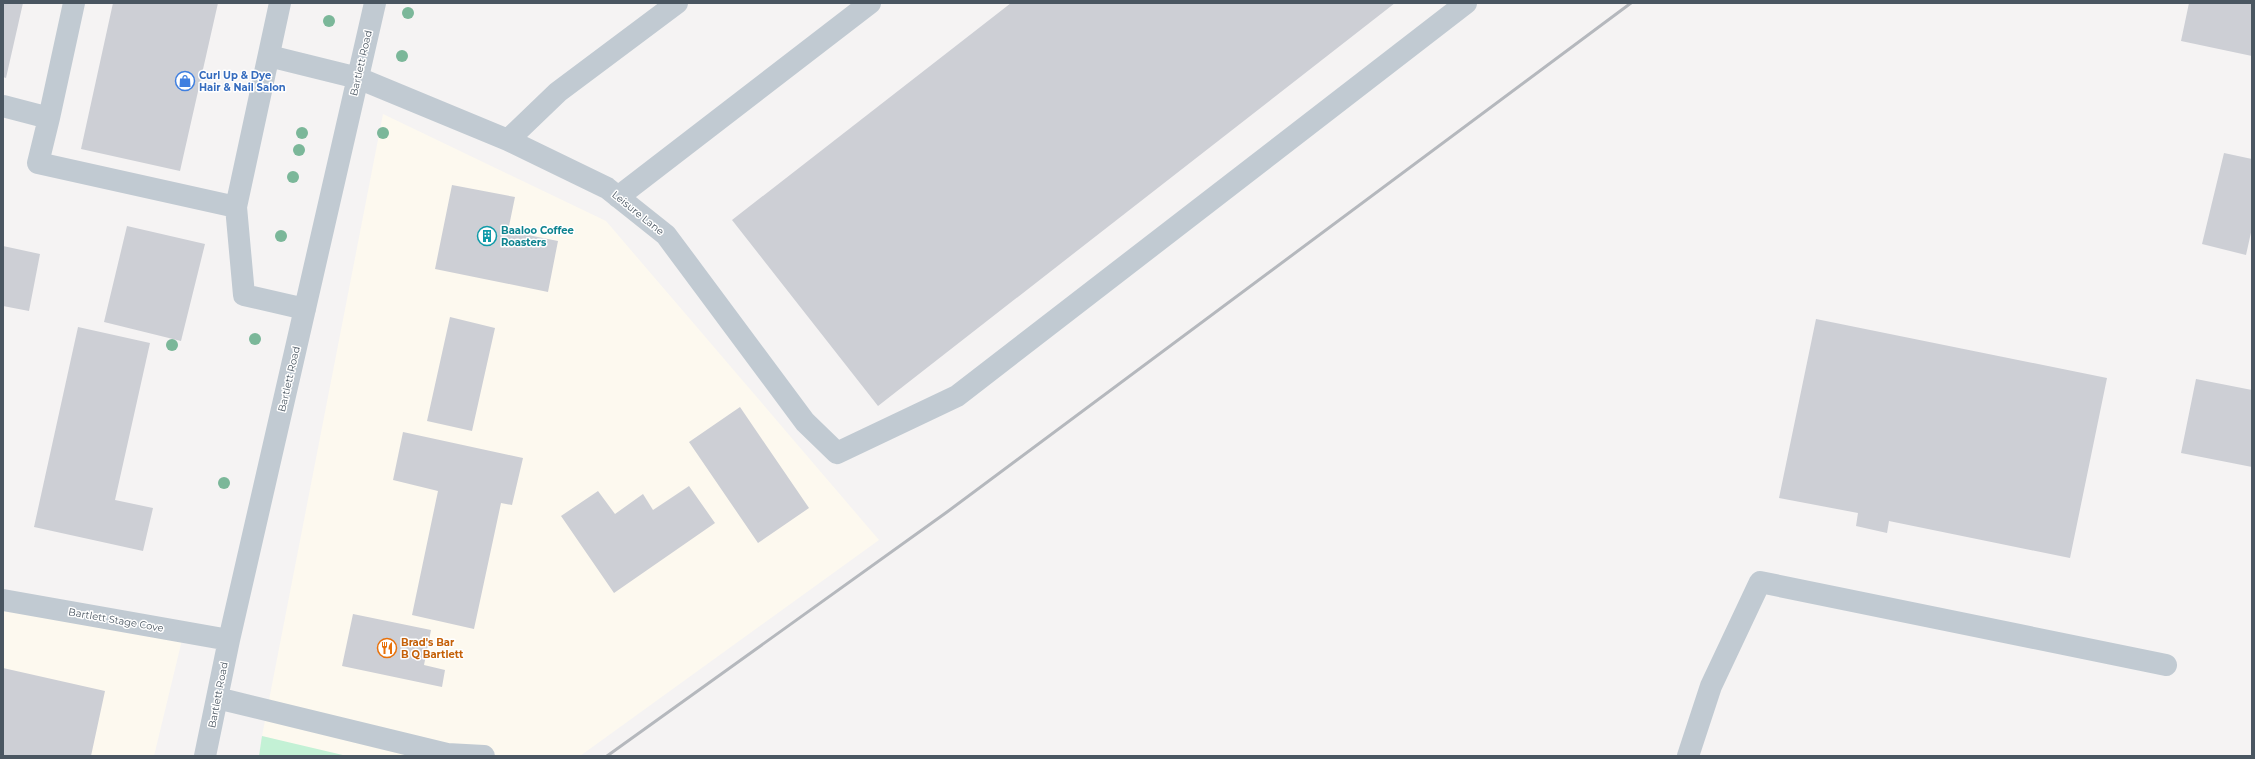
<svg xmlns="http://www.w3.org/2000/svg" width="2255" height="759" font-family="Montserrat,sans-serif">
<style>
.commercial{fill:#fdf9ef}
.green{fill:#c3f1d5}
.building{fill:#cdcfd5}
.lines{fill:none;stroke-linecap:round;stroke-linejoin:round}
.minor{stroke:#c1cad2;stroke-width:22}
.rail{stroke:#b5b8bd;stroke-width:3}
.tree{fill:#7bb799}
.labels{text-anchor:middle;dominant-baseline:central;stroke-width:3;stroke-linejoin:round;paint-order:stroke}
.street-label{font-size:10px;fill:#4a5661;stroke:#fff}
.shop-label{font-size:10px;font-weight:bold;fill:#366cbe;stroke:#fff;text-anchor:start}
.culture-label{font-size:10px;font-weight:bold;fill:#0d838f;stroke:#fff;text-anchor:start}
.food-label{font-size:10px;font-weight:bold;fill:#c56008;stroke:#fff;text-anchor:start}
</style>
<rect width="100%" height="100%" fill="#f5f3f3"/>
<path class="commercial" d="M 383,114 L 606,221 L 879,540 L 580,756 L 338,756 L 262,736 Z
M 3,608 L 182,640 L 154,756 L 3,756 Z"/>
<path class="green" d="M 262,736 L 347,756 L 259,756 Z"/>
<path class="building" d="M 3,3 L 23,3 L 6,78 L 3,77 Z
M 113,3 L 218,3 L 180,171 L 81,149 Z
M 1011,3 L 1395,3 L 878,406 L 732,220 Z
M 2189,3 L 2252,3 L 2252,56 L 2181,41 Z
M 2224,153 L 2252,159 L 2252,228 L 2246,255 L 2202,244 Z
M 452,185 L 515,197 L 508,231 L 558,241 L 548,292 L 435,269 Z
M 127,226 L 205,244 L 181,341 L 104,322 Z
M 3,246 L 40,254 L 29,311 L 3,306 Z
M 450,317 L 495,328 L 472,431 L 427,421 Z
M 1816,319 L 2107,378 L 2070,558 L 1889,521 L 1887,533 L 1856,526 L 1858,513 L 1779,498 Z
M 78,327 L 150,343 L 115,500 L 153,508 L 143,551 L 34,527 Z
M 2196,379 L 2252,390 L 2252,467 L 2181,453 Z
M 740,407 L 809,508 L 758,543 L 689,442 Z
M 403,432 L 523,458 L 512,505 L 501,503 L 474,629 L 412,615 L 438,491 L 393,480 Z
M 689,486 L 715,523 L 614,593 L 561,516 L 598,491 L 615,514 L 643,494 L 653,510 Z
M 353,614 L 431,630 L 424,665 L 445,670 L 442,687 L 342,666 Z
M 3,668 L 105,691 L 91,756 L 3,756 Z"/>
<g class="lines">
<path class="minor" d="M 269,56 L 358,78 L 508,140 L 607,188 L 666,235 L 805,422 L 837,453 L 957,396 L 1466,3
M 3,106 L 49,118 L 38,163 L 236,207 L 280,3
M 49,118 L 74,3
M 508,140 L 558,92 L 677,3
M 618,197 L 870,3
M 236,207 L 244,295 L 305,309
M 3,600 L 229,640
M 217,698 L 447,754 L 484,756
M 205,756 L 229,640 L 375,3
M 1688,756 L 1711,686 L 1760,582 L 2166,665"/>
<path class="rail" d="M 607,756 L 947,512 L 1631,3"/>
</g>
<g class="tree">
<circle cx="408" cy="13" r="6"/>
<circle cx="329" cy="21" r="6"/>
<circle cx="402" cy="56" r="6"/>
<circle cx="302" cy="133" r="6"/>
<circle cx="383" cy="133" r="6"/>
<circle cx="299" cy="150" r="6"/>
<circle cx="293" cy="177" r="6"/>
<circle cx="281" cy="236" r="6"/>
<circle cx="255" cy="339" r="6"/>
<circle cx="172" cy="345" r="6"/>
<circle cx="224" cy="483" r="6"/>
</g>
<defs>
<symbol id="shop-ring" viewBox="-11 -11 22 22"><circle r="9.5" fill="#fff" stroke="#3f7fe0" stroke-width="1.5"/><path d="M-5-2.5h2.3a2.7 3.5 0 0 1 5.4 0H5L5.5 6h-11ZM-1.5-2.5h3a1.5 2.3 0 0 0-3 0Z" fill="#3f7fe0"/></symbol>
<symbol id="building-ring" viewBox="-11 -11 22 22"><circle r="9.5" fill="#fff" stroke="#0f9aa8" stroke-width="1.5"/><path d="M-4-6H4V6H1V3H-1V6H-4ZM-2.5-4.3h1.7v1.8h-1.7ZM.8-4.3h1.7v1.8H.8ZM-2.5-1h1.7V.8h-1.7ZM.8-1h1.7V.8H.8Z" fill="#0f9aa8"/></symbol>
<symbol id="restaurant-ring" viewBox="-11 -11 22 22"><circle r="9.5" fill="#fff" stroke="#e8710a" stroke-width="1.5"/><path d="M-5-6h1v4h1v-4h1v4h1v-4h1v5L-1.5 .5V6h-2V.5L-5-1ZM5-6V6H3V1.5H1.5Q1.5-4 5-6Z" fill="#e8710a"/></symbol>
</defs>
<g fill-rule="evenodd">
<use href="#shop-ring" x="174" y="70" width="22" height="22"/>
<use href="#building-ring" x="476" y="225" width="22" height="22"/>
<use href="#restaurant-ring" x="376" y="637" width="22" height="22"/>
</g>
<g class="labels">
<g class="street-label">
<text transform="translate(361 63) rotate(-77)">Bartlett Road</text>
<text transform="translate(638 213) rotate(39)">Leisure Lane</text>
<text transform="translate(289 379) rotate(-77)">Bartlett Road</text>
<text transform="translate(116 620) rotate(10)">Bartlett Stage Cove</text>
<text transform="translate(218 695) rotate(-79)">Bartlett Road</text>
</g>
<g class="shop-label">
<text x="199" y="75">Curl Up &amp; Dye<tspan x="199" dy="12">Hair &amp; Nail Salon</tspan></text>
</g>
<g class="culture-label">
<text x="501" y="230">Baaloo Coffee<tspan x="501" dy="12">Roasters</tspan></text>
</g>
<g class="food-label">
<text x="401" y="642">Brad's Bar<tspan x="401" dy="12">B Q Bartlett</tspan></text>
</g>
</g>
<rect width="2255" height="759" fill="none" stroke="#4a5661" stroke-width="8"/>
</svg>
